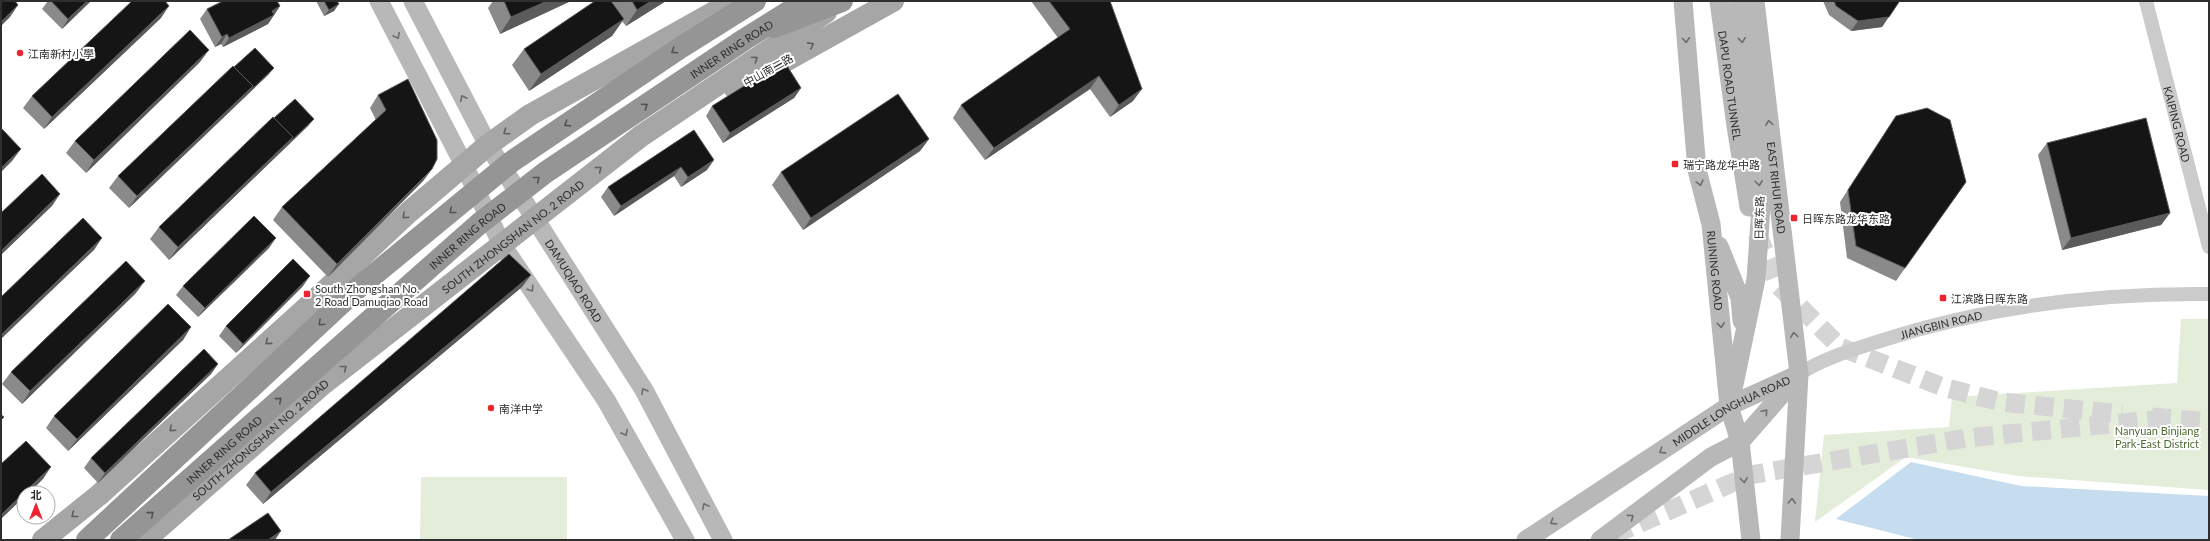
<svg xmlns="http://www.w3.org/2000/svg" width="2210" height="541" font-family="Lato,'Noto Sans SC',sans-serif">
<style>
.green{fill:#e4ecda}
.water{fill:#c5ddee}
.lines{fill:none;stroke-linecap:round;stroke-linejoin:round}
.secondary-tunnel{stroke:#d5d5d5;stroke-width:19;stroke-dasharray:19 10;stroke-linecap:butt}
.street{stroke:#cbcbcb;stroke-width:14}
.secondary{stroke:#b8b8b8;stroke-width:19}
.primary{stroke:#a6a6a6;stroke-width:22}
.highway{stroke:#959595;stroke-width:22}
.highway-bridge{stroke:#959595;stroke-width:22}
.wall{fill:#8a8a8a}
.shaded-wall{fill:#5b5b5b}
.building{fill:#151515;stroke:#5b5b5b}
.oneway{stroke:#6c6c6c}
.oneway2{stroke:#5e5e5e}
.oneway3{stroke:#525252}
.poi-dot{fill:#f02430;stroke:#fff;stroke-width:1.5}
.labels{text-anchor:middle;dominant-baseline:central;stroke-width:4;stroke-linejoin:round;paint-order:stroke}
.street-label{font-size:11px;fill:#2e2e2e;stroke:#fff}
.poi-label{font-size:11px;fill:#2e2e2e;stroke:#fff;text-anchor:start}
.park-label{font-size:11px;fill:#506c38;stroke:#fff}
</style>
<rect width="100%" height="100%" fill="#fff"/>
<path class="green" d="M 2181,319 L 2209,319 L 2209,490 L 2018,476 L 1906,457 L 1815,522 L 1824,435 L 1949,427 L 1952,397 L 2177,383 Z
M 421,477 L 567,477 L 567,540 L 420,540 Z"/>
<path class="water" d="M 1911,462 L 2021,486 L 2209,496 L 2209,540 L 1919,540 L 1836,519 Z"/>
<g class="lines">
<path class="secondary-tunnel" d="M 1757,233 L 1779,286 L 1840,347 L 1943,387 L 2001,402 L 2122,414
M 2152,417 L 2209,422
M 1613,535 L 1750,475 L 1966,438 L 2164,419"/>
<g class="street">
<path id="s1" d="M 2146,1 L 2209,247"/>
<path id="s2" d="M 1799,374 C 1824,358 1852,350 1880,341 C 1987,306 2097,293 2209,294"/>
</g>
<g class="secondary">
<path d="M 379,1 L 464,165 L 502,245 L 606,400 L 685,540"/>
<path id="s3" d="M 413,1 L 488,145 L 644,390 L 723,540"/>
<path id="s4" d="M 1683,1 L 1697,170 L 1711,224 L 1729,406 L 1740,442 L 1751,540"/>
<path id="s5" d="M 1719,1 L 1736,126 L 1749,207"/>
<path id="s6" d="M 1755,1 L 1799,374 L 1790,540"/>
<path d="M 1719,246 L 1740,298 L 1742,321"/>
<path d="M 1733,389 L 1756,279 L 1761,207 L 1738,1"/>
<path id="s7" d="M 1526,540 L 1729,406 L 1799,374"/>
<path d="M 1600,540 L 1711,457 L 1740,442 L 1795,379"/>
</g>
<g class="primary">
<path d="M 735,89 L 893,1"/>
<path d="M 43,540 L 99,495 L 315,300 L 409,212 L 488,145 L 530,115 L 734,1"/>
<path id="s8" d="M 145,540 L 323,384 L 641,136 L 826,12"/>
</g>
<path class="highway" d="M 774,27 L 842,1"/>
<g class="highway-bridge">
<path d="M 87,540 L 359,287 L 511,162 L 680,48 L 755,1"/>
<path id="s9" d="M 121,540 L 480,223 L 546,172 L 745,39 L 806,1"/>
</g>
</g>
<path class="wall" d="M 48,1 L 91,1 L 62,29 L 42,9 Z
M 316,1 L 337,1 L 334,11 L 324,16 Z
M 493,1 L 571,1 L 500,34 L 488,8 Z
M 614,1 L 666,1 L 626,26 L 622,21 L 612,36 L 529,91 L 512,65 L 524,49 L 612,3 Z
M 1031,1 L 1110,1 L 1133,101 L 1110,117 L 1090,89 L 985,160 L 953,118 L 961,105 L 1058,38 Z
M 1823,1 L 1897,1 L 1882,27 L 1851,31 L 1829,15 Z
M 280,6 L 268,24 L 223,47 L 221,44 L 215,47 L 200,19 L 207,9 Z
M 161,18 L 44,129 L 23,108 L 32,96 Z
M 200,62 L 86,173 L 66,153 L 75,141 Z
M 234,67 L 269,74 L 129,208 L 109,188 L 118,176 Z
M 801,88 L 794,98 L 723,143 L 706,116 L 712,106 Z
M 378,95 L 432,169 L 423,181 L 328,277 L 273,220 L 282,207 L 376,120 L 370,108 Z
M 1896,116 L 1966,182 L 1896,281 L 1847,258 L 1840,202 Z
M 274,118 L 309,125 L 169,260 L 150,239 L 159,227 Z
M 694,130 L 707,170 L 681,187 L 674,176 L 614,216 L 601,197 L 608,187 Z
M 929,139 L 920,151 L 803,230 L 772,185 L 781,172 Z
M 2047,143 L 2170,213 L 2161,225 L 2062,250 L 2038,155 Z
M 269,248 L 198,317 L 176,295 L 183,286 Z
M 531,275 L 522,287 L 263,504 L 246,485 L 255,473 Z
M 303,286 L 236,353 L 219,336 L 226,326 Z
M 136,293 L 22,404 L 2,384 L 11,372 Z
M 191,327 L 183,340 L 68,451 L 46,428 L 54,416 Z
M 218,364 L 211,374 L 98,483 L 84,468 L 91,458 Z"/>
<path class="shaded-wall" d="M 87,1 L 91,1 L 62,29 L 68,19 Z
M 547,1 L 571,1 L 500,34 L 511,17 Z
M 651,1 L 666,1 L 626,26 L 637,10 Z
M 1899,2 L 1882,27 L 1851,31 L 1858,21 Z
M 339,4 L 334,11 L 324,16 L 329,10 Z
M 18,5 L 10,17 L 1,26 L 1,22 Z
M 169,6 L 161,18 L 44,129 L 52,117 Z
M 280,6 L 268,24 L 223,47 L 229,38 L 272,11 Z
M 624,19 L 612,36 L 529,91 L 541,74 Z
M 227,34 L 221,44 L 215,47 L 222,37 Z
M 209,50 L 200,62 L 86,173 L 94,160 Z
M 274,68 L 269,74 L 129,208 L 137,196 L 253,86 Z
M 1099,76 L 1090,89 L 985,160 L 994,148 Z
M 801,88 L 794,98 L 723,143 L 730,133 Z
M 1142,89 L 1133,101 L 1110,117 L 1119,105 Z
M 314,119 L 309,125 L 169,260 L 178,247 L 293,137 Z
M 929,139 L 920,151 L 803,230 L 811,218 Z
M 21,149 L 12,161 L 1,172 L 1,168 Z
M 714,160 L 707,170 L 681,187 L 688,177 Z
M 681,167 L 674,176 L 614,216 L 621,206 Z
M 432,169 L 423,181 L 328,277 L 337,264 Z
M 60,194 L 52,206 L 1,255 L 1,251 Z
M 2170,213 L 2161,225 L 2062,250 L 2071,238 Z
M 102,238 L 94,250 L 1,339 L 1,335 Z
M 276,238 L 269,248 L 198,317 L 205,308 Z
M 531,275 L 522,287 L 263,504 L 271,492 Z
M 310,276 L 303,286 L 236,353 L 243,344 Z
M 145,281 L 136,293 L 22,404 L 30,391 Z
M 191,327 L 183,340 L 68,451 L 77,439 Z
M 218,364 L 211,374 L 98,483 L 105,473 Z
M 51,467 L 43,479 L 29,493 L 24,493 Z
M 24,493 L 24,497 L 1,519 L 1,515 Z
M 281,531 L 275,540 L 268,540 Z"/>
<path class="building" d="M 1,1 L 15,1 L 18,5 L 2,21 L 1,19 Z
M 51,1 L 87,1 L 68,19 Z
M 132,1 L 165,1 L 169,6 L 52,117 L 32,96 Z
M 223,1 L 277,1 L 280,6 L 272,11 L 274,15 L 229,38 L 227,34 L 222,37 L 207,9 Z
M 324,1 L 337,1 L 339,4 L 329,10 Z
M 504,1 L 547,1 L 511,17 Z
M 595,1 L 611,1 L 624,19 L 541,74 L 524,49 Z
M 632,1 L 651,1 L 637,10 Z
M 1049,1 L 1110,1 L 1142,89 L 1119,105 L 1099,76 L 994,148 L 961,105 L 1070,29 Z
M 1834,1 L 1897,1 L 1899,2 L 1889,17 L 1858,21 L 1836,6 Z
M 190,30 L 209,50 L 94,160 L 75,141 Z
M 255,48 L 274,68 L 249,92 L 253,86 L 234,67 Z
M 784,61 L 801,88 L 730,133 L 712,106 Z
M 233,66 L 253,86 L 137,196 L 118,176 Z
M 408,79 L 437,140 L 437,159 L 432,169 L 337,264 L 282,207 L 386,110 L 378,95 Z
M 898,94 L 929,139 L 811,218 L 781,172 Z
M 295,99 L 314,119 L 289,143 L 293,137 L 274,118 Z
M 1927,108 L 1950,120 L 1966,182 L 1905,268 L 1856,246 L 1848,190 L 1896,116 Z
M 273,117 L 293,137 L 178,247 L 159,227 Z
M 2146,118 L 2170,213 L 2071,238 L 2047,143 Z
M 2,129 L 21,149 L 1,168 L 1,130 Z
M 694,130 L 714,160 L 688,177 L 681,167 L 621,206 L 608,187 Z
M 42,174 L 60,194 L 1,251 L 1,213 Z
M 254,216 L 276,238 L 205,308 L 183,286 Z
M 83,218 L 102,238 L 1,335 L 1,297 Z
M 509,254 L 531,275 L 271,492 L 255,473 Z
M 293,259 L 310,276 L 243,344 L 226,326 Z
M 126,261 L 145,281 L 30,391 L 11,372 Z
M 168,304 L 191,327 L 77,439 L 54,416 Z
M 204,349 L 218,364 L 105,473 L 91,458 Z
M 1,415 L 4,417 L 1,420 Z
M 26,441 L 51,467 L 1,515 L 1,464 Z
M 268,513 L 281,531 L 268,540 L 228,540 Z"/>
<defs><path id="oneway-chevron" d="M-2-3.5L2.5 0L-2 3.5" fill="none" stroke-width="1.6" stroke-linecap="round" stroke-linejoin="round"/></defs>
<g class="oneway">
<use href="#oneway-chevron" transform="translate(397 36) rotate(63)"/>
<use href="#oneway-chevron" transform="translate(1686 40) rotate(86)"/>
<use href="#oneway-chevron" transform="translate(1742 40) rotate(84)"/>
<use href="#oneway-chevron" transform="translate(463 98) rotate(-117)"/>
<use href="#oneway-chevron" transform="translate(1769 123) rotate(-97)"/>
<use href="#oneway-chevron" transform="translate(1700 183) rotate(75)"/>
<use href="#oneway-chevron" transform="translate(1759 183) rotate(83)"/>
<use href="#oneway-chevron" transform="translate(531 289) rotate(56)"/>
<use href="#oneway-chevron" transform="translate(1721 325) rotate(84)"/>
<use href="#oneway-chevron" transform="translate(1794 335) rotate(-97)"/>
<use href="#oneway-chevron" transform="translate(644 391) rotate(-120)"/>
<use href="#oneway-chevron" transform="translate(1765 412) rotate(-49)"/>
<use href="#oneway-chevron" transform="translate(625 433) rotate(61)"/>
<use href="#oneway-chevron" transform="translate(1662 451) rotate(147)"/>
<use href="#oneway-chevron" transform="translate(1744 480) rotate(83)"/>
<use href="#oneway-chevron" transform="translate(1792 501) rotate(-87)"/>
<use href="#oneway-chevron" transform="translate(705 506) rotate(-118)"/>
<use href="#oneway-chevron" transform="translate(1631 517) rotate(-37)"/>
<use href="#oneway-chevron" transform="translate(1553 522) rotate(147)"/>
</g>
<g class="oneway2">
<use href="#oneway-chevron" transform="translate(811 45) rotate(-29)"/>
<use href="#oneway-chevron" transform="translate(755 59) rotate(-34)"/>
<use href="#oneway-chevron" transform="translate(506 132) rotate(145)"/>
<use href="#oneway-chevron" transform="translate(599 169) rotate(-38)"/>
<use href="#oneway-chevron" transform="translate(405 216) rotate(137)"/>
<use href="#oneway-chevron" transform="translate(268 342) rotate(139)"/>
<use href="#oneway-chevron" transform="translate(344 368) rotate(-38)"/>
<use href="#oneway-chevron" transform="translate(172 429) rotate(138)"/>
<use href="#oneway-chevron" transform="translate(74 515) rotate(141)"/>
</g>
<g class="oneway3">
<use href="#oneway-chevron" transform="translate(674 51) rotate(146)"/>
<use href="#oneway-chevron" transform="translate(645 106) rotate(-34)"/>
<use href="#oneway-chevron" transform="translate(567 124) rotate(146)"/>
<use href="#oneway-chevron" transform="translate(537 179) rotate(-38)"/>
<use href="#oneway-chevron" transform="translate(452 211) rotate(141)"/>
<use href="#oneway-chevron" transform="translate(321 323) rotate(137)"/>
<use href="#oneway-chevron" transform="translate(279 400) rotate(-41)"/>
<use href="#oneway-chevron" transform="translate(151 514) rotate(-41)"/>
</g>
<g class="poi-dot">
<circle cx="20" cy="53" r="4"/>
<rect x="1671" y="160" width="8" height="8" rx="2"/>
<rect x="1790" y="214" width="8" height="8" rx="2"/>
<rect x="303" y="290" width="8" height="8" rx="2"/>
<rect x="1939" y="294" width="8" height="8" rx="2"/>
<circle cx="491" cy="408" r="4"/>
</g>
<g class="labels">
<g class="street-label">
<text stroke="none"><textPath href="#s9" startOffset="785">INNER RING ROAD</textPath></text>
<text transform="translate(768 70) rotate(-29)">中山南二路</text>
<text stroke="none"><textPath href="#s5" startOffset="85">DAPU ROAD TUNNEL</textPath></text>
<text stroke="none"><textPath href="#s1" startOffset="127">KAIPING ROAD</textPath></text>
<text stroke="none"><textPath href="#s6" startOffset="188">EAST RIHUI ROAD</textPath></text>
<text transform="translate(1759 218) rotate(-89)">日晖东路</text>
<text stroke="none"><textPath href="#s9" startOffset="461">INNER RING ROAD</textPath></text>
<text stroke="none"><textPath href="#s8" startOffset="477">SOUTH ZHONGSHAN NO. 2 ROAD</textPath></text>
<text stroke="none"><textPath href="#s4" startOffset="272">RUINING ROAD</textPath></text>
<text stroke="none"><textPath href="#s3" startOffset="323">DAMUQIAO ROAD</textPath></text>
<text stroke="none"><textPath href="#s2" startOffset="151">JIANGBIN ROAD</textPath></text>
<text stroke="none"><textPath href="#s7" startOffset="243">MIDDLE LONGHUA ROAD</textPath></text>
<text stroke="none"><textPath href="#s8" startOffset="153">SOUTH ZHONGSHAN NO. 2 ROAD</textPath></text>
<text stroke="none"><textPath href="#s9" startOffset="137">INNER RING ROAD</textPath></text>
</g>
<g class="poi-label">
<text x="28" y="53">江南新村小學</text>
<text x="1683" y="164">瑞宁路龙华中路</text>
<text x="1802" y="218">日晖东路龙华东路</text>
<text x="315" y="288">South Zhongshan No.<tspan x="315" dy="13">2 Road Damuqiao Road</tspan></text>
<text x="1951" y="298">江滨路日晖东路</text>
<text x="499" y="408">南洋中学</text>
</g>
<g class="park-label">
<text x="2157" y="430">Nanyuan Binjiang<tspan x="2157" dy="13">Park-East District</tspan></text>
</g>
</g>
<rect width="2210" height="541" fill="none" stroke="#2e2e2e" stroke-width="4"/>
<g transform="translate(36 505)"><circle r="19" fill="#ffffff" stroke="#ababab"/>
<path d="M0-3L7 15L0 10L-7 15Z" fill="#f02430"/>
<text y="-6" font-size="11" font-weight="bold" text-anchor="middle" fill="#2e2e2e">北</text>
</g>
</svg>
